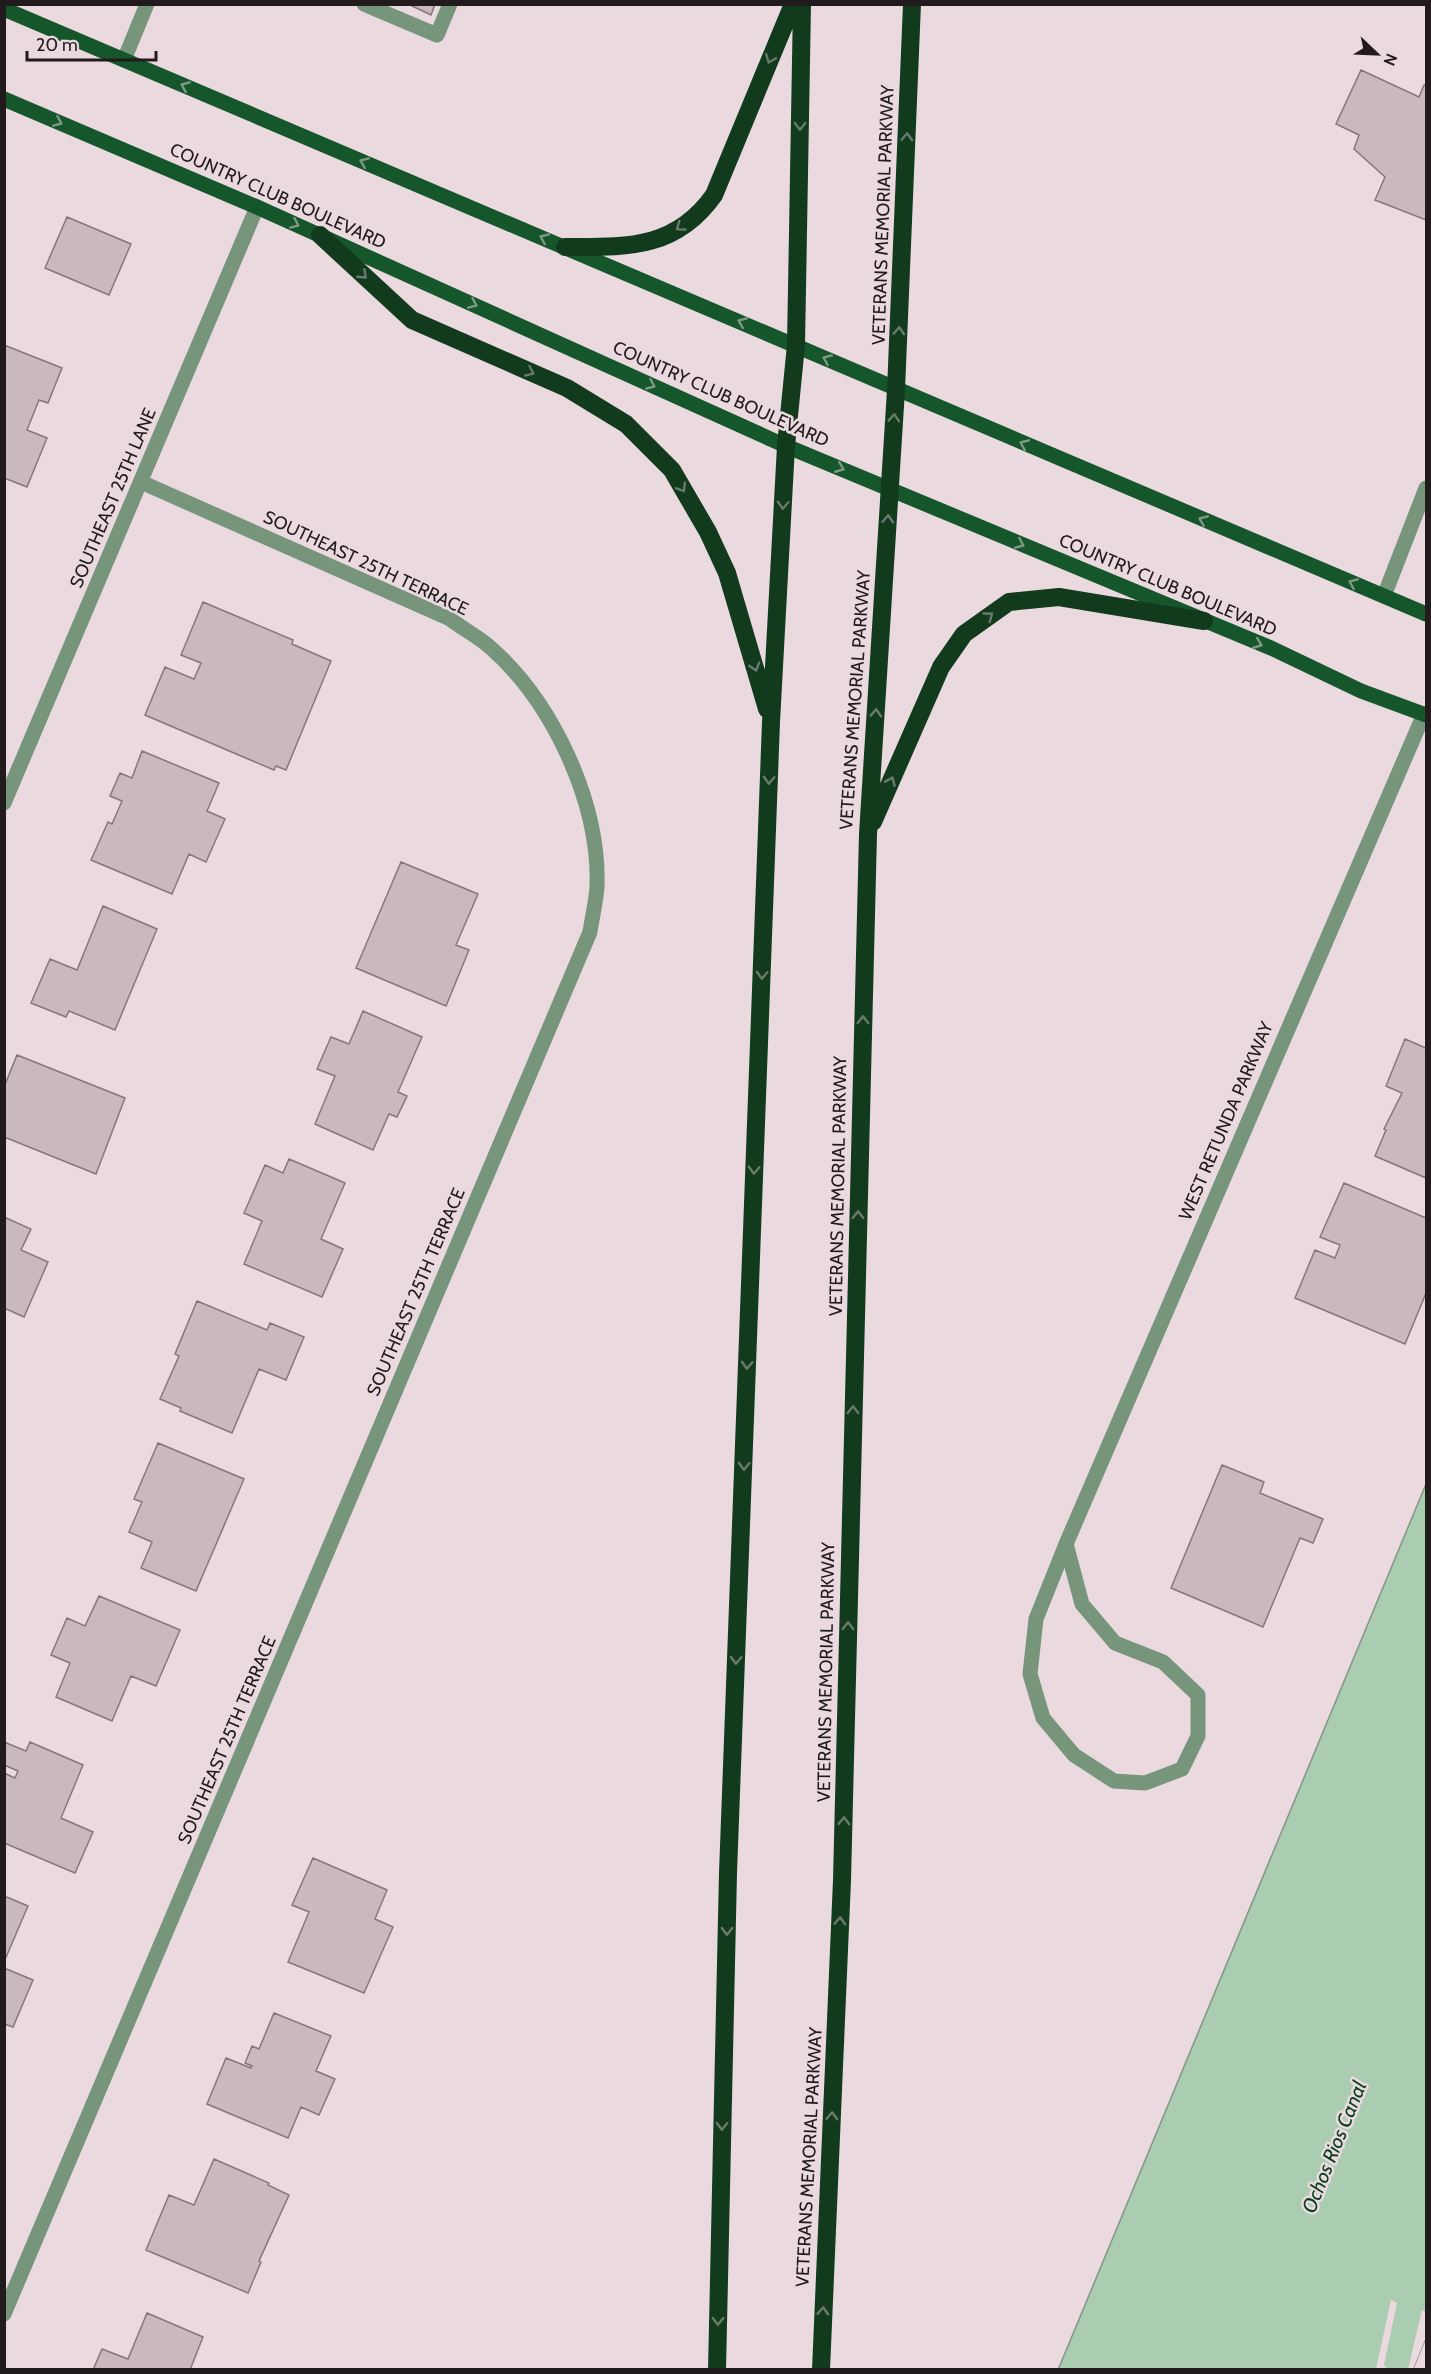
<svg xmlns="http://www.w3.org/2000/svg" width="1431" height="2374" font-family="Cabin,sans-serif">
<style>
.water{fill:#aaccb0;stroke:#819784;stroke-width:1.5}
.pier{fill:#ebd9e0}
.building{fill:#cab8bf;stroke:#86767c;stroke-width:1.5}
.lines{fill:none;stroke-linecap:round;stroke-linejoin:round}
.minor{stroke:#76957b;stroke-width:15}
.major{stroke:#16562b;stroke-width:15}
.highway{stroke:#123b1e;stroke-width:18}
.oneway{stroke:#697a6c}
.oneway2{stroke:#809886}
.labels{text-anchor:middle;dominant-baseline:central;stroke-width:5;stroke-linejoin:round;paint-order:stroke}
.street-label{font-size:18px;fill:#211b1e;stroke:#ebd9e0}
.water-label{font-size:20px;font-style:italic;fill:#043e1a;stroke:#ebd9e0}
</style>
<rect width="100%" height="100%" fill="#ebd9e0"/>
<path class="water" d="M 1426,1484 L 1426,2337 L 1413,2369 L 1058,2370 Z"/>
<path class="pier" d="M 1391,2300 L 1397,2303 L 1384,2365 L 1388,2369 L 1376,2369 Z
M 1422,2310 L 1426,2312 L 1426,2337 L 1413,2369 L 1408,2369 Z"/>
<path class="building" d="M 408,4 L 435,4 L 431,15 Z
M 1361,70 L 1419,97 L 1424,85 L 1426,85 L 1426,220 L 1375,200 L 1385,177 L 1354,149 L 1359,135 L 1336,124 Z
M 67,217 L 131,244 L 109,295 L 45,268 Z
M 4,345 L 62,368 L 48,403 L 39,400 L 27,430 L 47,438 L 27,487 L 4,478 Z
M 203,602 L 293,640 L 292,644 L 331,661 L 286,770 L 276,766 L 274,770 L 145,715 L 165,667 L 194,679 L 201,663 L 181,655 Z
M 142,751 L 219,783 L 207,811 L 225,819 L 206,862 L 189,854 L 172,894 L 91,860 L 108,822 L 112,824 L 122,801 L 110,796 L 120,773 L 132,778 Z
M 401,862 L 478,894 L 456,945 L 469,950 L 446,1006 L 356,968 Z
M 103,906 L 157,929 L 115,1030 L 69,1011 L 66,1017 L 31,1003 L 50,959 L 77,970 Z
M 363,1011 L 422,1037 L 398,1092 L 407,1096 L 397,1117 L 389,1114 L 373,1150 L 315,1124 L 335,1076 L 317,1069 L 331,1037 L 349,1044 Z
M 1405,1039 L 1426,1048 L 1426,1178 L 1375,1156 L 1386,1130 L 1384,1129 L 1402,1093 L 1386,1086 Z
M 17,1055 L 125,1098 L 96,1174 L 4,1137 L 4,1087 Z
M 289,1159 L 345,1183 L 321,1239 L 343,1249 L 322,1297 L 244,1264 L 262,1221 L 244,1213 L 265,1165 L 283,1173 Z
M 1344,1183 L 1426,1218 L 1426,1293 L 1405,1344 L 1295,1298 L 1315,1250 L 1335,1258 L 1340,1245 L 1320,1237 Z
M 4,1217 L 31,1229 L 21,1250 L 48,1262 L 24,1317 L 4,1308 Z
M 197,1301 L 267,1330 L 270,1323 L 304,1337 L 286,1380 L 259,1369 L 232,1433 L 180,1411 L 181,1408 L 160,1399 L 179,1356 L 175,1354 Z
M 158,1443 L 244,1479 L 196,1591 L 141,1568 L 152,1542 L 129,1532 L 142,1502 L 134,1499 Z
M 1222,1465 L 1264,1482 L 1260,1493 L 1323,1519 L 1313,1543 L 1300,1538 L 1263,1627 L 1171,1588 Z
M 99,1596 L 180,1630 L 156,1686 L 131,1676 L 112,1721 L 56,1697 L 70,1663 L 51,1655 L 67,1618 L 85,1626 Z
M 4,1742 L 26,1751 L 30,1742 L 83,1765 L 61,1818 L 93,1832 L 75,1873 L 4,1843 L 4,1773 L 15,1778 L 18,1771 L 4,1765 Z
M 313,1858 L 387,1890 L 375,1919 L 393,1927 L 364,1993 L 288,1962 L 309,1912 L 292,1905 Z
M 4,1896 L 28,1906 L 4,1962 Z
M 4,1968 L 33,1980 L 13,2027 L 4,2024 Z
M 274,2013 L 331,2036 L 316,2071 L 335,2079 L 319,2115 L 301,2107 L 288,2138 L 207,2104 L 226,2058 L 251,2068 L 252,2066 L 245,2063 L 252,2046 L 259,2049 Z
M 214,2159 L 269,2183 L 268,2185 L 289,2195 L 259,2261 L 261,2262 L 248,2293 L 146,2250 L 169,2195 L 194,2205 Z
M 147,2313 L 203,2337 L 190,2370 L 93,2370 L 102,2349 L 128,2359 Z"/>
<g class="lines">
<path class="minor" d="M 364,4 L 437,35 L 450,4
M 124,60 L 147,4
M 1384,596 L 1426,488
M 4,803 L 257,207
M 1066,1544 L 1424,714
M 1066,1544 L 1082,1604 L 1115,1643 L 1163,1662 L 1198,1695 L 1198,1736 L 1182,1769 L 1145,1783 L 1114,1781 L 1074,1755 L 1043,1718 L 1030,1674 L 1036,1619 Z
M 4,2314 L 590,932 C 592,918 596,902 597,887 C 600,803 553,703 491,648 C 479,637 463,629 450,619 L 141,482"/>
<path class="major" d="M 4,9 L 1426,614
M 4,99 L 257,207 L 786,446 L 1271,648 L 1361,691 L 1426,715"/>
<path class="highway" d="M 320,235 L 412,320 L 567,388 L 626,424 L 672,470 L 708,532 L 727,573 L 767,709
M 565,247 C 626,247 675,250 714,195 L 793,4
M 873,822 L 941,667 L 964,634 L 1009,602 L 1059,597 L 1204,621
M 717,2370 L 728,1873 L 771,722 L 786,446 L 796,345 L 802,4
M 821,2370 L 842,1880 L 868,834 L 896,390 L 912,4"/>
</g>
<defs><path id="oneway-chevron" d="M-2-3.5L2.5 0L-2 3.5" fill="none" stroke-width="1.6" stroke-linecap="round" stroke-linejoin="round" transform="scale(1.5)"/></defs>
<g class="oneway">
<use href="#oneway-chevron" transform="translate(770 59) rotate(112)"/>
<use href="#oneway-chevron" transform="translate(800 126) rotate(91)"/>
<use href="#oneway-chevron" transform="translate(907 137) rotate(-88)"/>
<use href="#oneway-chevron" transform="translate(680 227) rotate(144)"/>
<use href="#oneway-chevron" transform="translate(363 275) rotate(43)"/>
<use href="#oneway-chevron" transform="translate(899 331) rotate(-87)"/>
<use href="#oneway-chevron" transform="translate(530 372) rotate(24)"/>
<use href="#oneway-chevron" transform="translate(894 418) rotate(-86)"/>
<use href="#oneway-chevron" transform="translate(682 488) rotate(59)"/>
<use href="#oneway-chevron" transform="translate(783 505) rotate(93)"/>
<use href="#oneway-chevron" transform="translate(888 519) rotate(-87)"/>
<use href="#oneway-chevron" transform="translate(989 616) rotate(-36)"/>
<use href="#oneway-chevron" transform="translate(755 667) rotate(73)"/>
<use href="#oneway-chevron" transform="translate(876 713) rotate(-86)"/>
<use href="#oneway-chevron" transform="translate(769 780) rotate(92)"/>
<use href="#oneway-chevron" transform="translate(891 781) rotate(-66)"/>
<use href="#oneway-chevron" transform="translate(762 975) rotate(92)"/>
<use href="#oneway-chevron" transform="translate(863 1020) rotate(-89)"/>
<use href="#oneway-chevron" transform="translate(754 1170) rotate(92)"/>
<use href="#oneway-chevron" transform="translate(858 1215) rotate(-89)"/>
<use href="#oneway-chevron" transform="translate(747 1365) rotate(92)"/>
<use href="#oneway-chevron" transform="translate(853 1410) rotate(-89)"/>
<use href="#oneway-chevron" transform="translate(744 1466) rotate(92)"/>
<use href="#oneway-chevron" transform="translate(848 1626) rotate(-89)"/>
<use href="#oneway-chevron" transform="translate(736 1660) rotate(92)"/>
<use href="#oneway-chevron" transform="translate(844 1821) rotate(-88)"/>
<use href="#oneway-chevron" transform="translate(840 1921) rotate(-88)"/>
<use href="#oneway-chevron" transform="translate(727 1931) rotate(91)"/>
<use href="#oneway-chevron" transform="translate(832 2116) rotate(-88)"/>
<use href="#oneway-chevron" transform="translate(722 2126) rotate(91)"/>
<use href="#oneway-chevron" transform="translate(823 2311) rotate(-87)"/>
<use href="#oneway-chevron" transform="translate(718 2321) rotate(91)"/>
</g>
<g class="oneway2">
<use href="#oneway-chevron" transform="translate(185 86) rotate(-157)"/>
<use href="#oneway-chevron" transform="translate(58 122) rotate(23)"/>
<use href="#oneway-chevron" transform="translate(364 162) rotate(-157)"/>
<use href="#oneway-chevron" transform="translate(295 224) rotate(24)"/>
<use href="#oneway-chevron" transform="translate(544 238) rotate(-157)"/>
<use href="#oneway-chevron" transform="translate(473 304) rotate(24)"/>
<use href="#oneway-chevron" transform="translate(742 322) rotate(-157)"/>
<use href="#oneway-chevron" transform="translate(827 359) rotate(-156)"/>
<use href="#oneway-chevron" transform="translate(651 385) rotate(24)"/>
<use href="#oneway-chevron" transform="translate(1024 444) rotate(-157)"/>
<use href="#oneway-chevron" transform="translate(840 468) rotate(22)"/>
<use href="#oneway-chevron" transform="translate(1203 520) rotate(-157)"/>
<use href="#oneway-chevron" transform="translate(1020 544) rotate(23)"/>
<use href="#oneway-chevron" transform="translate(1353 583) rotate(-157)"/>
<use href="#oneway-chevron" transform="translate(1258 644) rotate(22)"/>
</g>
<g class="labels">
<g class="street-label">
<text transform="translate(278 196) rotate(24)">COUNTRY CLUB BOULEVARD</text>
<text transform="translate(883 215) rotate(-88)">VETERANS MEMORIAL PARKWAY</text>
<text transform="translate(721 394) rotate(24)">COUNTRY CLUB BOULEVARD</text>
<text transform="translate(113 498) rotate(-67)">SOUTHEAST 25TH LANE</text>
<text transform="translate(366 563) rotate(25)">SOUTHEAST 25TH TERRACE</text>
<text transform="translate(1168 585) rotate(23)">COUNTRY CLUB BOULEVARD</text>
<text transform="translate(855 700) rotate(-86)">VETERANS MEMORIAL PARKWAY</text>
<text transform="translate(1226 1121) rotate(-67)">WEST RETUNDA PARKWAY</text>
<text transform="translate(838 1186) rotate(-89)">VETERANS MEMORIAL PARKWAY</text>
<text transform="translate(416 1292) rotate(-67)">SOUTHEAST 25TH TERRACE</text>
<text transform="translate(826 1672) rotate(-89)">VETERANS MEMORIAL PARKWAY</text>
<text transform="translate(227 1740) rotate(-67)">SOUTHEAST 25TH TERRACE</text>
<text transform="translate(809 2157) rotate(-87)">VETERANS MEMORIAL PARKWAY</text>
</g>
<g class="water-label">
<text transform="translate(1334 2147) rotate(-68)">Ochos Rios Canal</text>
</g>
</g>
<rect width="1431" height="2374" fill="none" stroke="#211b1e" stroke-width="12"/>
<g transform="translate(1377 54) rotate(113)" stroke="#ebd9e0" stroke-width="4.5" paint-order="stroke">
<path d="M0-4.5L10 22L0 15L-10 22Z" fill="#211b1e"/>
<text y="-9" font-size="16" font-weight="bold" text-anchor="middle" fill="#211b1e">N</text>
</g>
<path d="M27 51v9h129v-9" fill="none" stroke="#211b1e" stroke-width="3"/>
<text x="36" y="51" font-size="18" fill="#211b1e" stroke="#ebd9e0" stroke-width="4.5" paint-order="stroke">20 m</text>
</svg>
